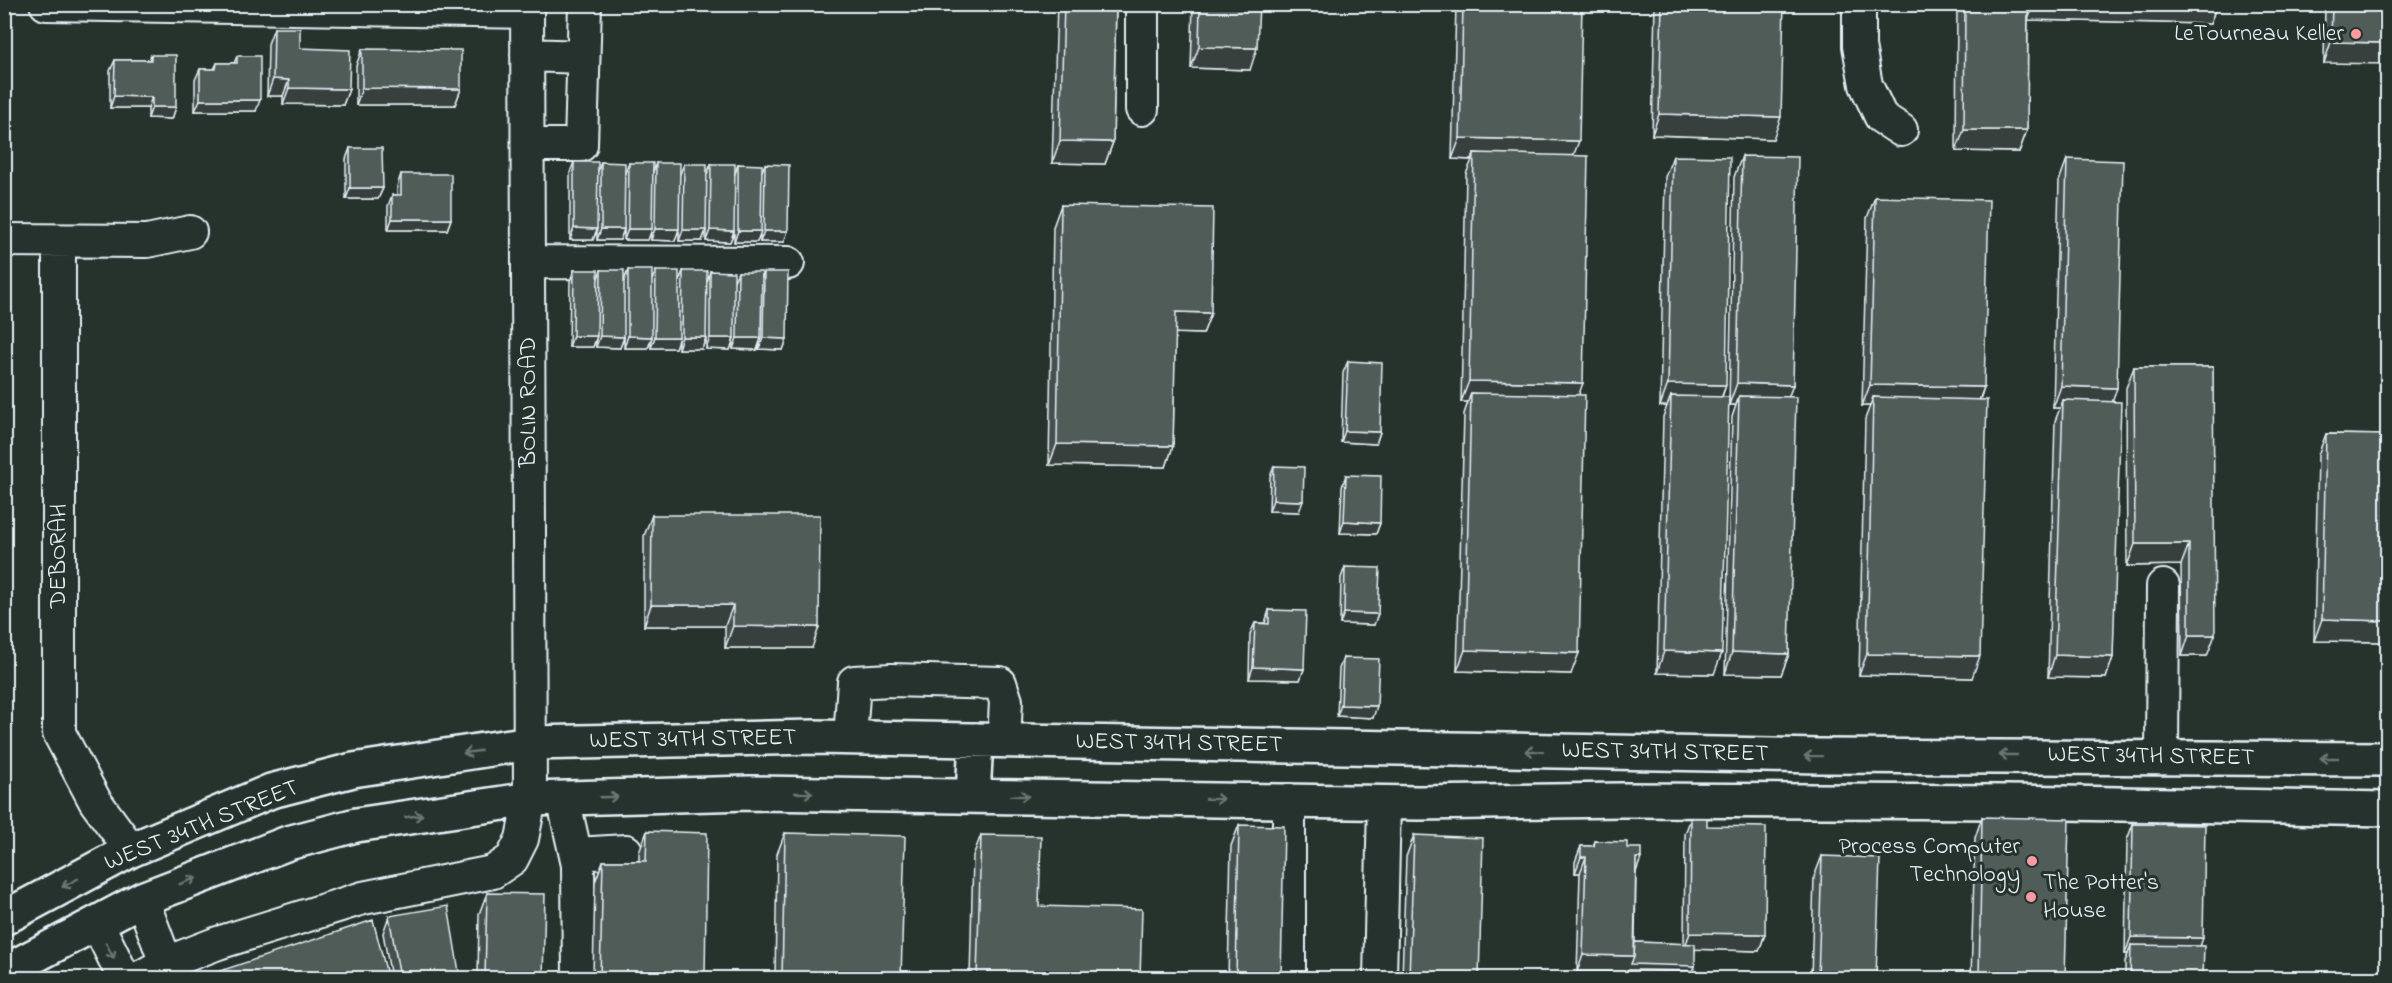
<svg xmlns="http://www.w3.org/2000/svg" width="2392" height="983" font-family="'Indie Flower',sans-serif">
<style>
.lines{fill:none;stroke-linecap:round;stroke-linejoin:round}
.minor-casing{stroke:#e8f1f8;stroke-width:36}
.major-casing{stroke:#e8f1f8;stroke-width:38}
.minor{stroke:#26332d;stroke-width:32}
.major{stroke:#26332d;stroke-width:33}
.wall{fill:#454f4d;stroke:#e8f1f8;stroke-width:1.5}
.shaded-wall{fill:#38403e;stroke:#e8f1f8;stroke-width:1.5}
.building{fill:#505c59;stroke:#e8f1f8;stroke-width:1.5}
.oneway{stroke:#6a7674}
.poi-dot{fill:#ff9aa2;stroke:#26332d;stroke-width:2}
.labels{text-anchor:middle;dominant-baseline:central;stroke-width:6;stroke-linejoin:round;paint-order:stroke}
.poi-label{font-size:24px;fill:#e8f1f8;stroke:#26332d;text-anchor:end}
.street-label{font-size:24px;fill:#e8f1f8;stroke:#26332d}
</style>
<rect width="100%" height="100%" fill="#26332d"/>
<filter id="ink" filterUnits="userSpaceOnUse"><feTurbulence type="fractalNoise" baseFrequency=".0167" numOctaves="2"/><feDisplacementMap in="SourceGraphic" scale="12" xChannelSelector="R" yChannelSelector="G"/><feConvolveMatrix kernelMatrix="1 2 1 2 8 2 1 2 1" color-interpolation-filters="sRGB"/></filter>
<g filter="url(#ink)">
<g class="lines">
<defs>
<path id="minor" d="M 46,4 L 527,12
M 1859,4 L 1859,46 L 1866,85 L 1881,117 L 1901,130
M 527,55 L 583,57
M 1142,109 L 1142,4
M 528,145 L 581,145 L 585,4
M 4,240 L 147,241 L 190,232
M 59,241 L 59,733 L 95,801 L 131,850
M 528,262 L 788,263
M 850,738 L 854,682 L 891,680 L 1000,683 L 1006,701 L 1004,741
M 2162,757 L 2163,586
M 563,798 L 578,865 L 579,978
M 1289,800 L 1289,978
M 576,854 L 626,851
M 142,899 L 166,963
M 97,923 L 124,978
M 139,978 L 166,963 L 218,943 L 363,898 L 493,872 L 512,859 L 522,839 L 530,799 L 527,4
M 1380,978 L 1384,802"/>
<path id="major" d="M 973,795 L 976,740
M 4,918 L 131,850 L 271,791 L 353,770 L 530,743 L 815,737 L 1820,756 L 2388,759
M 4,972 L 142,899 L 288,843 L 356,825 L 530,799 L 750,793 L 1419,803 L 1621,800 L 2008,802 L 2388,809"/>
</defs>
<use href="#minor" class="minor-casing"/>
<use href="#major" class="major-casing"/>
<use href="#minor" class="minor"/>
<use href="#major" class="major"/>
</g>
<path class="wall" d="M 1057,4 L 1116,4 L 1113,142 L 1105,164 L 1052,163 Z
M 1193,4 L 1259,4 L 1250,70 L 1191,68 Z
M 1456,4 L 1582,4 L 1574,155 L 1578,395 L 1571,674 L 1457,671 L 1464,414 L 1468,402 L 1461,402 L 1466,174 L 1472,160 L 1452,159 Z
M 1655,4 L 1784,4 L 1773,139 L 1652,135 Z
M 1957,4 L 2028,4 L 2027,130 L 2019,152 L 1956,151 Z
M 2028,4 L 2217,4 L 2210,24 L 2028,20 Z
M 2325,4 L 2388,4 L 2324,63 Z
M 274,28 L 349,89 L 343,105 L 283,104 L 283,96 L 267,96 L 268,44 Z
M 362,49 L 461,89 L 455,105 L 356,105 L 356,66 Z
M 151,55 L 176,107 L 172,119 L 148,118 L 148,108 L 110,108 L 110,71 L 115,60 L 149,60 Z
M 237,56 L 256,111 L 195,111 L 195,80 L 200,69 L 214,69 L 217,63 L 234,63 Z
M 350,148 L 383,188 L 378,199 L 346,199 L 346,159 Z
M 1673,156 L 1726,385 L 1722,397 L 1714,674 L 1657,673 L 1663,417 L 1667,406 L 1660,406 L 1665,177 Z
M 1742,156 L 1793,385 L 1788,397 L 1789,654 L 1781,675 L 1725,674 L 1732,417 L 1736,405 L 1729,405 L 1734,177 Z
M 2067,159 L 2112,401 L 2113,657 L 2106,678 L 2048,677 L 2055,421 L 2060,408 L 2053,408 L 2059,181 Z
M 574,162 L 598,171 L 601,162 L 625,173 L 629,163 L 653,172 L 656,163 L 680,174 L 684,164 L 707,174 L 711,164 L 735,174 L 738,164 L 762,171 L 765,164 L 784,242 L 760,242 L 760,235 L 757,242 L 734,242 L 734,232 L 730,242 L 706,241 L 706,230 L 702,241 L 679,241 L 679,231 L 675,241 L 651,240 L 651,231 L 648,240 L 624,240 L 624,229 L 620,240 L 597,240 L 597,231 L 593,240 L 570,240 L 570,173 Z
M 401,174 L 451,219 L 447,230 L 388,230 L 388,206 L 392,195 L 397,195 L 397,186 Z
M 1875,197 L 1984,387 L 1980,400 L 1972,678 L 1859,675 L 1865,419 L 1870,406 L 1862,406 L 1867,218 Z
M 1061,205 L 1211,313 L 1203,334 L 1175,333 L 1173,446 L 1166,467 L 1049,465 L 1053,227 Z
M 574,270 L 598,278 L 601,270 L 624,281 L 628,270 L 652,280 L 656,271 L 679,281 L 683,271 L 707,282 L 710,271 L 734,281 L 738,272 L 762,278 L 764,272 L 787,339 L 783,350 L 759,349 L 759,344 L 757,350 L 733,349 L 733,339 L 730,350 L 706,349 L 706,338 L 702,349 L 678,349 L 678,339 L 675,348 L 651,348 L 651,339 L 648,348 L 624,348 L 624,337 L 620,348 L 596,347 L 596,339 L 593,347 L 569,347 L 570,281 Z
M 1348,361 L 1380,432 L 1376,444 L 1341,442 L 1343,373 Z
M 2134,367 L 2213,367 L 2207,656 L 2182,656 L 2181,565 L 2127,566 L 2126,388 Z
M 2326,434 L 2388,435 L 2388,642 L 2314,641 L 2318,455 Z
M 1274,466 L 1299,512 L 1269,511 L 1270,477 Z
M 1346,475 L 1380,523 L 1376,534 L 1340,533 L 1342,487 Z
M 652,515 L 812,648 L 725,648 L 725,626 L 644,626 L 644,536 Z
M 1345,567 L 1374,625 L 1340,624 L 1341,578 Z
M 1269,610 L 1304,669 L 1300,680 L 1249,679 L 1250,634 L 1255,623 L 1265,623 Z
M 1343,658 L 1373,718 L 1337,716 L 1339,669 Z
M 1982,817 L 2065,978 L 1971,978 L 1975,838 Z
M 1691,818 L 1707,826 L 1765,934 L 1759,951 L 1695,949 L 1693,971 L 1629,970 L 1628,972 L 1577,972 L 1580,873 L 1575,873 L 1575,862 L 1581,846 L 1593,846 L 1595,841 L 1627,848 L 1641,858 L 1636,871 L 1635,942 L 1684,944 L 1685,834 Z
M 2133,824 L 2200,946 L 2203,978 L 2125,978 L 2125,962 L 2128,954 L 2125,954 L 2127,840 Z
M 1239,825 L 1281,978 L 1228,978 L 1231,846 Z
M 647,831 L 705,978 L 593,978 L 595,882 L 603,861 L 639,861 L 639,853 Z
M 785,833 L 901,978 L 775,978 L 777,854 Z
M 981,835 L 1039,906 L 1140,978 L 970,978 L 973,856 Z
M 1414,835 L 1479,978 L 1402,978 L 1406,857 Z
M 1822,856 L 1876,978 L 1811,978 L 1814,877 Z
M 487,893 L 543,978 L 478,978 L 479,914 Z
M 389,916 L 460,978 L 391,978 L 383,933 Z"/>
<path class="shaded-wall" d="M 2034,4 L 2217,4 L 2210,24 L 2028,20 Z
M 2331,42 L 2388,43 L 2388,64 L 2324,63 Z
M 1199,47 L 1257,48 L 1250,70 L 1191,68 Z
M 273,79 L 289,80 L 283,96 L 267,96 Z
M 289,88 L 349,89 L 343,105 L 283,104 Z
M 362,88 L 461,89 L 455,105 L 356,105 Z
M 114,96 L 152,97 L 148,108 L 110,108 Z
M 200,100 L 260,100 L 256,111 L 195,111 Z
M 152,107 L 176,107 L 172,119 L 148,118 Z
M 1659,114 L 1781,117 L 1773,139 L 1652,135 Z
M 1964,130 L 2027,130 L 2019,152 L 1956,151 Z
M 1460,138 L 1579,141 L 1571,162 L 1474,153 L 1472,160 L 1452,159 Z
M 1060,141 L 1113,142 L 1105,164 L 1052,163 Z
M 350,188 L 383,188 L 378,199 L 346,199 Z
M 392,219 L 451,219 L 447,230 L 388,230 Z
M 574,228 L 597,229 L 593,240 L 570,240 Z
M 601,229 L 624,229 L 620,240 L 597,240 Z
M 628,229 L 652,229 L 648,240 L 624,240 Z
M 655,229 L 679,229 L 675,241 L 651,240 Z
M 683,230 L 706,230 L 702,241 L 679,241 Z
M 710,230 L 734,231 L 730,242 L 706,241 Z
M 738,231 L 761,231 L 757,242 L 734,242 Z
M 764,231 L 788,231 L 784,242 L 760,242 Z
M 1176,312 L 1211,313 L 1203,334 L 1168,333 Z
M 573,336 L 597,336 L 593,347 L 569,347 Z
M 600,336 L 624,337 L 620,348 L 596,347 Z
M 628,336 L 652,337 L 648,348 L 624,348 Z
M 655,337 L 679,337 L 675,348 L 651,348 Z
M 682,337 L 706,337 L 702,349 L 678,349 Z
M 710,338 L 734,338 L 730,350 L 706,349 Z
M 737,338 L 761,338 L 757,350 L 733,349 Z
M 763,338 L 787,339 L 783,350 L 759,349 Z
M 1469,381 L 1583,383 L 1575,405 L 1471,393 L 1468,402 L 1461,402 Z
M 1737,383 L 1793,385 L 1785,406 L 1739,396 L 1736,405 L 1729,405 Z
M 1668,384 L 1726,385 L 1718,407 L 1671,396 L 1667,406 L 1660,406 Z
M 1870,385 L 1984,387 L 1976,409 L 1873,397 L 1870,406 L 1862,406 Z
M 2061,386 L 2117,388 L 2110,409 L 2063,400 L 2060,408 L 2053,408 Z
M 1345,431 L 1380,432 L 1376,444 L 1341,442 Z
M 1057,444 L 1173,446 L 1166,467 L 1049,465 Z
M 1273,500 L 1303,501 L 1299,512 L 1269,511 Z
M 1344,521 L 1380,523 L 1376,534 L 1340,533 Z
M 2135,544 L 2189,544 L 2181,565 L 2127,566 Z
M 651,605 L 733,605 L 725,626 L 644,626 Z
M 1344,613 L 1378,614 L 1374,625 L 1340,624 Z
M 2322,619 L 2388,621 L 2388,642 L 2314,641 Z
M 733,626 L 819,627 L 812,648 L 725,648 Z
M 2189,635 L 2215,635 L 2207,656 L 2182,656 Z
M 1465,650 L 1579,653 L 1571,674 L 1457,671 Z
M 1664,651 L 1722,653 L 1714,674 L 1657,673 Z
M 1732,652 L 1789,654 L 1781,675 L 1725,674 Z
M 1867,654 L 1980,656 L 1972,678 L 1859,675 Z
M 2055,655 L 2113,657 L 2106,678 L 2048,677 Z
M 1253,667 L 1304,669 L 1300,680 L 1249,679 Z
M 1341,705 L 1377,706 L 1373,718 L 1337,716 Z
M 1581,857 L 1586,857 L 1580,873 L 1575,873 Z
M 1636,858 L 1641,858 L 1635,875 Z
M 1690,933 L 1765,934 L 1759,951 L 1684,949 Z
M 2131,937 L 2203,938 L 2197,955 L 2131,945 L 2128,954 L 2125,954 Z
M 1583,955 L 1634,956 L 1695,966 L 1693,971 L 1629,970 L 1628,972 L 1577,972 Z"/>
<path class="building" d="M 1064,4 L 1116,4 L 1113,142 L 1060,141 Z
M 1200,4 L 1259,4 L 1257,48 L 1199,47 Z
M 1463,4 L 1582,4 L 1579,141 L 1460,138 Z
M 1662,4 L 1784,4 L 1781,117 L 1659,114 Z
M 1965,4 L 2028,4 L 2027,130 L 1964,130 Z
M 2332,4 L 2388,4 L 2388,43 L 2331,42 Z
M 274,28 L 300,28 L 300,48 L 350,50 L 349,89 L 289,88 L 289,80 L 273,79 Z
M 4,49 L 6,49 L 5,98 L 4,98 Z
M 362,49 L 461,50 L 461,89 L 362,88 Z
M 151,55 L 176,55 L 176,107 L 152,107 L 152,97 L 114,96 L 115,60 L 151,60 Z
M 237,56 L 260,56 L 260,100 L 200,100 L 200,69 L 216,69 L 217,63 L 237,63 Z
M 350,148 L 382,148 L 383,188 L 350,188 Z
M 1474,153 L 1588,156 L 1583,383 L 1469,381 Z
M 1673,156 L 1730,157 L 1726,385 L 1668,384 Z
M 1742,156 L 1798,157 L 1793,385 L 1737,383 Z
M 2067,159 L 2123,161 L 2117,388 L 2061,386 Z
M 574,162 L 598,162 L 597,229 L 574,228 Z
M 601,162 L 625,163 L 624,229 L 601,229 Z
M 629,163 L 653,163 L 652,229 L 628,229 Z
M 656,163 L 680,163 L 679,229 L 655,229 Z
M 684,164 L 707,164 L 706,230 L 683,230 Z
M 711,164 L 735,164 L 734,231 L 710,230 Z
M 738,164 L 762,165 L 761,231 L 738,231 Z
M 765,164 L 789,165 L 788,231 L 764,231 Z
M 401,174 L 451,174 L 451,219 L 392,219 L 392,195 L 401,195 Z
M 1875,197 L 1989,200 L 1984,387 L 1870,385 Z
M 1061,205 L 1213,208 L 1211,313 L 1176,312 L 1173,446 L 1057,444 Z
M 574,270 L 598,270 L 597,336 L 573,336 Z
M 601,270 L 624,270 L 624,337 L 600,336 Z
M 628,270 L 652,270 L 652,337 L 628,336 Z
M 656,271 L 679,271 L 679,337 L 655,337 Z
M 683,271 L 707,271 L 706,337 L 682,337 Z
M 710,271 L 734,272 L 734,338 L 710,338 Z
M 738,272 L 762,272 L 761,338 L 737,338 Z
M 764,272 L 788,272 L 787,339 L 763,338 Z
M 1348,361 L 1382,363 L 1380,432 L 1345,431 Z
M 2134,367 L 2213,367 L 2215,635 L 2189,635 L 2189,544 L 2135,544 Z
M 1471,393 L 1585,395 L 1579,653 L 1465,650 Z
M 1671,396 L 1729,397 L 1722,653 L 1664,651 Z
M 1739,396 L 1796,397 L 1789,654 L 1732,652 Z
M 1873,397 L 1987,400 L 1980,656 L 1867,654 Z
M 2063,400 L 2121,402 L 2113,657 L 2055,655 Z
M 2326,434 L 2388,435 L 2388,621 L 2322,619 Z
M 1274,466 L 1304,467 L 1303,501 L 1273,500 Z
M 1346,475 L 1381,476 L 1380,523 L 1344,521 Z
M 652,515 L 820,515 L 819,627 L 733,626 L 733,605 L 651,605 Z
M 1345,567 L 1380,568 L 1378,614 L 1344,613 Z
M 1269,610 L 1306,611 L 1304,669 L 1253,667 L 1255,623 L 1269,624 Z
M 1343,658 L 1379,659 L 1377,706 L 1341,705 Z
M 1982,817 L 2069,819 L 2065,978 L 1979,978 Z
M 1691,818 L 1707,818 L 1707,826 L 1766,827 L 1765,934 L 1690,933 Z
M 2133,824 L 2205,825 L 2203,938 L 2131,937 Z
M 1239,825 L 1284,826 L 1281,978 L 1236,978 Z
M 647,831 L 707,833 L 705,978 L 600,978 L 603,861 L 646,861 Z
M 785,833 L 905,836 L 901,978 L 782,978 Z
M 981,835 L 1041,836 L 1039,906 L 1142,909 L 1140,978 L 977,978 Z
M 1414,835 L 1483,838 L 1479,978 L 1409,978 Z
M 1595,841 L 1627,842 L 1627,848 L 1641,848 L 1641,858 L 1636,858 L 1634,956 L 1583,955 L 1586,857 L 1581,857 L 1581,846 L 1594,846 Z
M 1822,856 L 1880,858 L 1876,978 L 1818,978 Z
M 487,893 L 545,894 L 543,978 L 485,978 Z
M 448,906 L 460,978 L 400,978 L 389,916 Z
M 373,920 L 388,978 L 202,978 L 202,977 Z
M 1635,942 L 1695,944 L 1695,966 L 1631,964 L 1634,956 Z
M 2131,945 L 2204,946 L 2203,978 L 2130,978 Z"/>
<defs><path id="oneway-shaft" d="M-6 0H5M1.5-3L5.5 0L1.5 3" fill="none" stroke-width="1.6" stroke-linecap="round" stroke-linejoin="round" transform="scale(1.5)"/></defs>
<g class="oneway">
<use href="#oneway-shaft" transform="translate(1534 751) rotate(-179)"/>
<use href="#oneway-shaft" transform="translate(472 752) rotate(172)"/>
<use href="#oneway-shaft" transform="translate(2008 755) rotate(-180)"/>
<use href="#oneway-shaft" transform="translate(1813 756) rotate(-179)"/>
<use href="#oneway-shaft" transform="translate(2329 758) rotate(-180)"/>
<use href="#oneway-shaft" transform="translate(804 793) rotate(1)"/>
<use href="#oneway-shaft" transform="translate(1020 796) rotate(1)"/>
<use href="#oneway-shaft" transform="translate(609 797) rotate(-2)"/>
<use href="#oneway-shaft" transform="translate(1215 799) rotate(1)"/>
<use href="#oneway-shaft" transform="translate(414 816) rotate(-8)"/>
<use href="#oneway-shaft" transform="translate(188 881) rotate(-21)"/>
<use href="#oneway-shaft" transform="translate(70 883) rotate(152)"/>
<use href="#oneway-shaft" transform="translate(110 951) rotate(64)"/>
</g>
</g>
<g class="poi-dot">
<circle cx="2356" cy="34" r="6"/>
<circle cx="2032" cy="861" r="6"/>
<circle cx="2031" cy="897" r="6"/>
</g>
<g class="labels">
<g class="poi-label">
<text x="2344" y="34">LeTourneau Keller</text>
<text x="2020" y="847">Process Computer<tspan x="2020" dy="28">Technology</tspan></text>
<text x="2043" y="883" text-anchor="start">The Potter's<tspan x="2043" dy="28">House</tspan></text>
</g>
<g class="street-label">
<text transform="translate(529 402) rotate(-90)">BOLIN ROAD</text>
<text transform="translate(59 556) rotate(-90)">DEBORAH</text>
<text transform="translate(693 740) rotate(-1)">WEST 34TH STREET</text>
<text transform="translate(1179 744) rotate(1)">WEST 34TH STREET</text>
<text transform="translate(1665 753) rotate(1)">WEST 34TH STREET</text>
<text transform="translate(2151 757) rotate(1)">WEST 34TH STREET</text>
<text transform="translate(202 826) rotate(-22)">WEST 34TH STREET</text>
</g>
</g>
<rect width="2392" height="983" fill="none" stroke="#26332d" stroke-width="24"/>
<rect x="12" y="12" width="2368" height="959" fill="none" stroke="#e8f1f8" stroke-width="2" filter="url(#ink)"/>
</svg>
